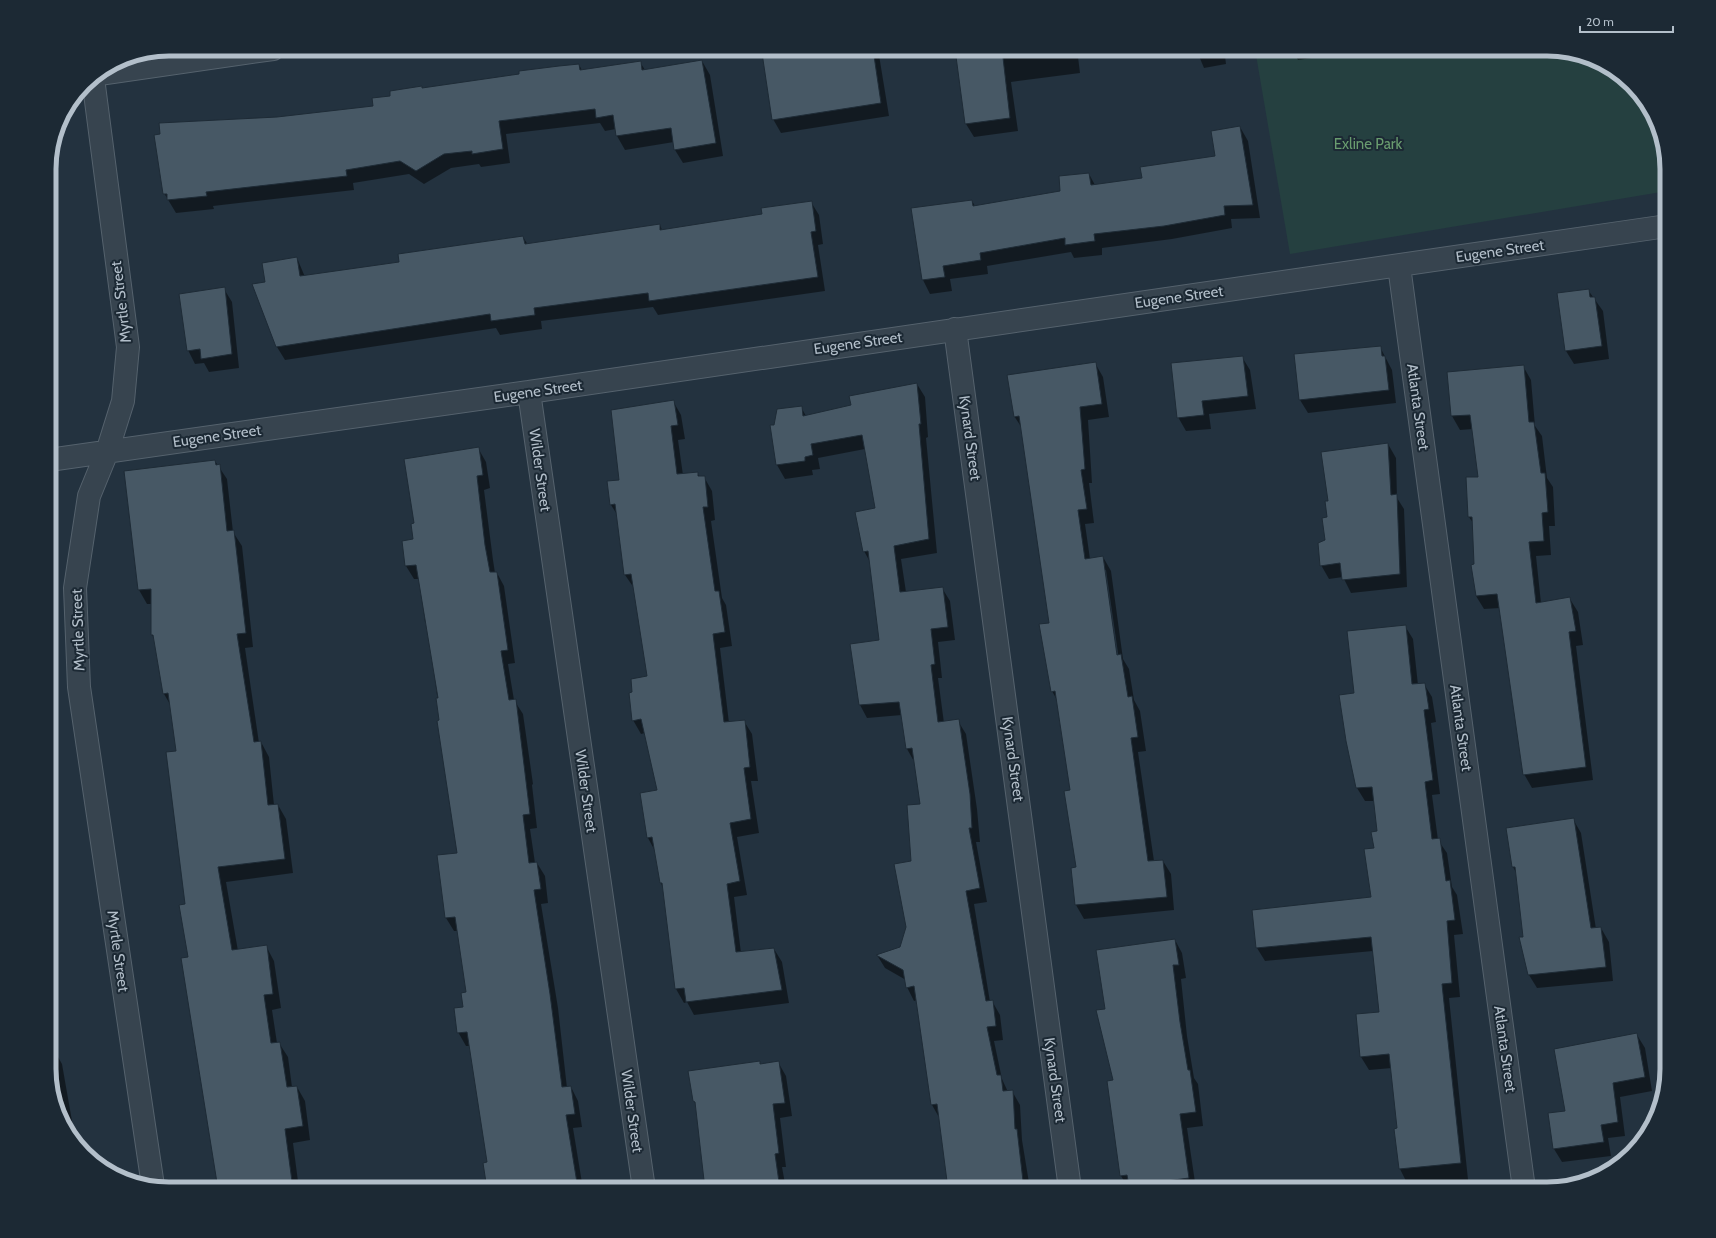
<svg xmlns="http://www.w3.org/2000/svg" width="1716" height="1238" font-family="Cabin,sans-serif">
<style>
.green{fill:#254040}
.shadow{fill:#0007;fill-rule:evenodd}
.building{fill:#475865;stroke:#1e2b36}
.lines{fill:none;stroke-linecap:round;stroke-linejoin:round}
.minor-casing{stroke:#55626d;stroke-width:24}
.minor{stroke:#37444f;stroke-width:22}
.labels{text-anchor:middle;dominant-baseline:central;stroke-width:4;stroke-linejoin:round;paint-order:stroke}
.park-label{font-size:15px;fill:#699c6f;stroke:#1c2934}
.street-label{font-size:15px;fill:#b3bfca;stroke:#1c2934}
.rim{fill:none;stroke:#b3bfca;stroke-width:5}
</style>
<rect width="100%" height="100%" fill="#23323f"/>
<path class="green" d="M 1255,49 L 1548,49 L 1586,55 L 1620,74 L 1655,115 L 1667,168 L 1667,191 L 1290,254 Z"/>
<path class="shadow" d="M 781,49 L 878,49 L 889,116 L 781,133 L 773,119 Z
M 956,49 L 1077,49 L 1080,73 L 1011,82 L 1018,131 L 974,137 L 966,124 Z
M 1176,49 L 1273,49 L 1225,56 L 1226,64 L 1204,68 L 1196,49 L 1178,53 Z
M 1292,49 L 1323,49 L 1325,56 L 1298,60 Z
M 702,61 L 710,75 L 723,156 L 683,163 L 675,150 L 674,142 L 625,150 L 617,136 L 616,129 L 605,131 L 600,123 L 506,134 L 510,163 L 481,167 L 479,164 L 451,168 L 424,184 L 409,174 L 353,183 L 354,190 L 213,206 L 214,209 L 176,213 L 164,193 L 277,118 L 375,107 L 391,96 L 422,89 L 579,65 L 582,70 L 640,62 L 645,70 Z
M 1240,127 L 1248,141 L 1260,218 L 1231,219 L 1232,228 L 1172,239 L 1102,248 L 1102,255 L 1074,258 L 1071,252 L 987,266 L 988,274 L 950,279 L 952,291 L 930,294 L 923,280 L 912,209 L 972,201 L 975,206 L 1061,191 L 1089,174 L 1095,185 L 1143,179 L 1216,156 Z
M 811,202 L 819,215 L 823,244 L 818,245 L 825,291 L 658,315 L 653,307 L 541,321 L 542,329 L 500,335 L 496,328 L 285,360 L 277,347 L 266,283 L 297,258 L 305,277 L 400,263 L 523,237 L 528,245 L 660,225 L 662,230 L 764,215 Z
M 49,267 L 53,299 L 49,299 Z
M 224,289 L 232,302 L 239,368 L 209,372 L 204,363 L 195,364 L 188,350 Z
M 1588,290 L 1603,311 L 1609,359 L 1574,364 L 1566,351 Z
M 1380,347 L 1392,370 L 1396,403 L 1308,413 L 1300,400 Z
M 1242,357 L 1250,370 L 1256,409 L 1209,414 L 1211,429 L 1186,431 L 1178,417 Z
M 1095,363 L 1103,377 L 1109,417 L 1088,420 L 1092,483 L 1089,483 L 1094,523 L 1085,524 L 1090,559 L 1103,557 L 1111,571 L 1123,659 L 1129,669 L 1134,700 L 1140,711 L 1146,751 L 1138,752 L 1154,861 L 1163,861 L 1171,874 L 1174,910 L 1084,919 L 1076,905 L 1072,869 L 1077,868 L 1071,791 L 1058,702 L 1052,691 L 1050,623 L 1022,428 L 1014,416 ZM 1104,570 L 1106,570 L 1119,660 L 1117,660 Z
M 1523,366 L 1531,380 L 1535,426 L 1542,436 L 1547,478 L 1553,487 L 1555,526 L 1549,526 L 1551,555 L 1536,556 L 1541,603 L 1570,599 L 1578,612 L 1583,645 L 1576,646 L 1593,780 L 1532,788 L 1524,774 L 1500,608 L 1484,609 L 1476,596 L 1473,523 L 1469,517 L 1479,478 L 1473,429 L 1460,430 L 1452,416 L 1448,373 Z
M 917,384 L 925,397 L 928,437 L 926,438 L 937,553 L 901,559 L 906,592 L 942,588 L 950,601 L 955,640 L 938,642 L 942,678 L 938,678 L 944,723 L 958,721 L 966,734 L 977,809 L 980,842 L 976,842 L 987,902 L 974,904 L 990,1002 L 992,1001 L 1000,1015 L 1003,1040 L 994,1041 L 1002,1079 L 1008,1092 L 1012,1091 L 1020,1105 L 1022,1140 L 1030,1189 L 949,1189 L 940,1119 L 932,1105 L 917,1000 L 914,1001 L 907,987 L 906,980 L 885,968 L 877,955 L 901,947 L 908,927 L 912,862 L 921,805 L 915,763 L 907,749 L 902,715 L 867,718 L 860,705 L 880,641 L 870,562 L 864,551 L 877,509 L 865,449 L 818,458 L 820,469 L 812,470 L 813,475 L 785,479 L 777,465 L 771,426 L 775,426 L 801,407 L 806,416 L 852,406 Z
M 673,401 L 681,415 L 685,439 L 678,440 L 683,475 L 697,473 L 700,477 L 704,477 L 712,491 L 715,520 L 711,521 L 722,598 L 726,605 L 732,646 L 720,648 L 729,723 L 744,721 L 752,734 L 758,781 L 751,781 L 759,833 L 737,837 L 747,895 L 734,897 L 741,953 L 774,949 L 782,962 L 789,1003 L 694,1015 L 687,1002 L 684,1003 L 676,989 L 663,888 L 661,883 L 655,851 L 648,838 L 658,791 L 645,733 L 641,734 L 633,720 L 634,693 L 648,677 L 634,588 L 625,575 L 618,516 L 611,505 L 620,481 Z
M 1388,444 L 1396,458 L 1397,498 L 1404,509 L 1407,587 L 1351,593 L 1343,577 L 1329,579 L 1321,565 L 1328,518 Z
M 478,448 L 486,462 L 490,488 L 484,490 L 493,560 L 495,573 L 497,573 L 504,586 L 515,663 L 508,664 L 514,700 L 523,714 L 533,784 L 532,785 L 537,828 L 530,829 L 535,863 L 537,863 L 545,876 L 548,903 L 541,904 L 558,1008 L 567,1088 L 571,1087 L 578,1101 L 582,1127 L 573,1128 L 583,1189 L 488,1189 L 488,1163 L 470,1046 L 466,1046 L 458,1032 L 467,993 L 458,931 L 454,931 L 446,918 L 458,854 L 428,627 L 425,622 L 419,579 L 414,579 L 406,566 L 414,540 L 415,524 Z
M 215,461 L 227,479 L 233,532 L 242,546 L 253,647 L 245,648 L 259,743 L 261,742 L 269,757 L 274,805 L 278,805 L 286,819 L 293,873 L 226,882 L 238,951 L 266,946 L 274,961 L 281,1008 L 272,1010 L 277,1043 L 279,1043 L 288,1057 L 292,1087 L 297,1087 L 305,1101 L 310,1140 L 293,1143 L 299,1189 L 220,1189 L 186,904 L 177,752 L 171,706 L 164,694 L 156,641 L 152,635 L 152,604 L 147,604 L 139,590 L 125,471 Z
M 1405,626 L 1413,639 L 1418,685 L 1424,684 L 1432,697 L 1436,722 L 1431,723 L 1440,794 L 1432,795 L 1438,840 L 1447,853 L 1452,887 L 1457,895 L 1463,934 L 1454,935 L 1460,997 L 1449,998 L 1469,1189 L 1420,1189 L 1419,1181 L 1407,1183 L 1400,1169 L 1395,1129 L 1398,1129 L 1392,1068 L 1369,1070 L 1361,1057 L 1380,1013 L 1373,951 L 1265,961 L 1257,948 L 1372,898 L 1375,849 L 1378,832 L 1375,801 L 1365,801 L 1357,788 L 1355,694 Z
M 1573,819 L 1581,833 L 1596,929 L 1601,928 L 1609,942 L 1613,981 L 1537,988 L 1529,975 L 1517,874 L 1513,867 L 1507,829 Z
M 1175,940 L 1182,953 L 1186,978 L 1181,979 L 1187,1036 L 1194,1078 L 1198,1084 L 1203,1126 L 1187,1128 L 1196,1189 L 1129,1189 L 1121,1176 L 1114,1081 L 1106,1010 Z
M 49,987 L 52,991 L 54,1050 L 62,1064 L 75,1138 L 61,1123 L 49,1077 Z
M 1637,1035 L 1645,1048 L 1652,1091 L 1620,1097 L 1625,1136 L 1608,1138 L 1611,1156 L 1562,1162 L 1554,1149 L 1566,1111 Z
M 759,1062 L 761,1065 L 778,1062 L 786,1076 L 792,1116 L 780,1118 L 786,1167 L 782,1167 L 786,1189 L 706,1189 L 697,1106 L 694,1101 Z"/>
<path class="building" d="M 777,49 L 873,49 L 881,103 L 772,120 L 762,53 Z
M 955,49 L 1002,49 L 1010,118 L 965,124 Z
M 702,60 L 716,143 L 674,150 L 671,128 L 616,136 L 613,115 L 596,118 L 595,109 L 499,121 L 503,149 L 472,154 L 472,151 L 444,154 L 416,171 L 400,161 L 346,170 L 347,176 L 206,192 L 207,196 L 167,200 L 167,194 L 163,194 L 154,135 L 160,134 L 159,123 L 277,117 L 373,106 L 372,98 L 390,96 L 390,91 L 422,86 L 422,88 L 519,74 L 519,71 L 559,66 L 579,64 L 580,70 L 641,61 L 642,70 Z
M 1240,126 L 1253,205 L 1224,206 L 1225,215 L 1164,226 L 1094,234 L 1095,241 L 1065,245 L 1065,238 L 980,253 L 981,260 L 943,266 L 945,277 L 922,280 L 911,208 L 972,200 L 973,206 L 1060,191 L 1059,176 L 1089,173 L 1091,185 L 1142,178 L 1140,167 L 1215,156 L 1211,131 Z
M 812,201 L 816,231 L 811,232 L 818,277 L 649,301 L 648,293 L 534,308 L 535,315 L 491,321 L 490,314 L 276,347 L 252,284 L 265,282 L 262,263 L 297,257 L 300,276 L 399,262 L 398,254 L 523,236 L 525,244 L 660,224 L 660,230 L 762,214 L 761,208 Z
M 225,287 L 232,354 L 201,359 L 200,349 L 187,351 L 179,294 Z
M 1589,289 L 1590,297 L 1595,297 L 1602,346 L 1565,351 L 1557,293 Z
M 1381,346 L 1382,356 L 1385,356 L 1389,390 L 1299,400 L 1294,354 Z
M 1243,356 L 1248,396 L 1202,401 L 1204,415 L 1177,418 L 1171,363 Z
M 1096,362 L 1102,404 L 1080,407 L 1085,469 L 1081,470 L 1087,509 L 1078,510 L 1085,559 L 1103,556 L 1117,655 L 1121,654 L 1128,697 L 1132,696 L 1138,737 L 1131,738 L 1148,861 L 1163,860 L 1167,897 L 1075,905 L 1071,868 L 1076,867 L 1064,791 L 1070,790 L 1055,691 L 1051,692 L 1039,624 L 1049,623 L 1019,416 L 1014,417 L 1007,375 Z
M 1524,365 L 1529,422 L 1534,422 L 1541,473 L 1545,473 L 1548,512 L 1542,513 L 1544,541 L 1529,542 L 1536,603 L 1570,597 L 1576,631 L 1569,632 L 1586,767 L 1523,775 L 1497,594 L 1476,596 L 1471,565 L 1474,564 L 1472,517 L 1468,517 L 1466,477 L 1478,477 L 1470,415 L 1451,416 L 1447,372 Z
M 917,383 L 921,424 L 919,424 L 929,539 L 894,546 L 900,592 L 943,587 L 948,627 L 931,629 L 935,664 L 931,665 L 938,722 L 959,719 L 970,794 L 972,828 L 969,828 L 980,888 L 966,891 L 986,1001 L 993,1000 L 996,1026 L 987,1027 L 997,1075 L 1001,1075 L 1003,1091 L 1013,1090 L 1015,1129 L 1017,1129 L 1023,1181 L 959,1189 L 948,1189 L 937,1104 L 931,1105 L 914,986 L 906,988 L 903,970 L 876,955 L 900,947 L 906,927 L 894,864 L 911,861 L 907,805 L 920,804 L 912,748 L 906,749 L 899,702 L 859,705 L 850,644 L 879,640 L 868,551 L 863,552 L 855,512 L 875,508 L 862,435 L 811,444 L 813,455 L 805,457 L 805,461 L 776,465 L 770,425 L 774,425 L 777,409 L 802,406 L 803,416 L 851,405 L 849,396 Z
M 674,400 L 678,425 L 671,426 L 677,474 L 698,472 L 698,476 L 705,476 L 708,507 L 703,507 L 715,591 L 719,591 L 725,632 L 713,634 L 724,722 L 745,720 L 750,767 L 744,768 L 751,819 L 730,823 L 740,881 L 727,884 L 736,952 L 774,948 L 782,990 L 686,1002 L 684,988 L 675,989 L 662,883 L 660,883 L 652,837 L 647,838 L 640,793 L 657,790 L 641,719 L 632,721 L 629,693 L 632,692 L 631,679 L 647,676 L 631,574 L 624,575 L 615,504 L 610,505 L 607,481 L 619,480 L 611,410 Z
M 1388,443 L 1391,495 L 1397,494 L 1400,574 L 1342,580 L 1340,563 L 1320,566 L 1318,543 L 1325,540 L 1322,518 L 1327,517 L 1325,501 L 1328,501 L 1321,452 Z
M 479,447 L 483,475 L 477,476 L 485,545 L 490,572 L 497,572 L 508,650 L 501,651 L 509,700 L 516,699 L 530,814 L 523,815 L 529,863 L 537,862 L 541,889 L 534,890 L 550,994 L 562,1087 L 571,1086 L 575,1114 L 566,1115 L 578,1189 L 487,1189 L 483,1163 L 487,1162 L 467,1032 L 457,1033 L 454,1008 L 463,1007 L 461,993 L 466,992 L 455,917 L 445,918 L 437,855 L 457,853 L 437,721 L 439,720 L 436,698 L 438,698 L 416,565 L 405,566 L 402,541 L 413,539 L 411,524 L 414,523 L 404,459 Z
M 215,460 L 216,465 L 220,464 L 227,531 L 234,530 L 246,633 L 237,634 L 254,742 L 261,741 L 268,805 L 278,804 L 285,859 L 218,867 L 232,950 L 267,945 L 273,994 L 264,995 L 271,1043 L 280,1042 L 287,1087 L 297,1086 L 303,1126 L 285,1129 L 293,1189 L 218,1189 L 181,958 L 188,957 L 179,905 L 185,904 L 166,752 L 176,751 L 168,693 L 163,694 L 153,635 L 151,635 L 151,589 L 138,590 L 124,471 Z
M 1406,625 L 1412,684 L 1425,683 L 1429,709 L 1424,710 L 1433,780 L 1425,782 L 1432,839 L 1440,838 L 1446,881 L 1450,880 L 1455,920 L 1447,921 L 1452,983 L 1442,984 L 1461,1163 L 1399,1169 L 1394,1129 L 1397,1128 L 1389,1054 L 1360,1057 L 1356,1014 L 1379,1012 L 1371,937 L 1256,948 L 1252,910 L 1371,897 L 1364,849 L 1374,848 L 1371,832 L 1377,831 L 1372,787 L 1356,788 L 1346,741 L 1339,695 L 1354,693 L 1347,631 Z
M 1574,818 L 1591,928 L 1601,927 L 1606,967 L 1528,975 L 1519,937 L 1523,937 L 1515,867 L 1512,867 L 1506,828 Z
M 1175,939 L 1179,965 L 1173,965 L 1180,1022 L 1188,1070 L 1190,1070 L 1196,1112 L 1180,1114 L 1189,1178 L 1129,1186 L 1127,1175 L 1120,1176 L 1107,1081 L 1113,1080 L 1096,1010 L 1105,1009 L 1096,950 Z
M 1637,1033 L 1645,1077 L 1613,1083 L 1618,1122 L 1601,1125 L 1604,1142 L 1553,1149 L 1548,1113 L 1565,1111 L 1554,1049 Z
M 760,1061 L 760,1064 L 779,1061 L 785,1103 L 773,1104 L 779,1153 L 775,1154 L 780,1189 L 705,1189 L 695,1102 L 693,1101 L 688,1071 Z"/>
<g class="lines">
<defs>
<path id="minor" d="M 99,74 L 273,49
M 93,78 L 128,347 L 123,401 L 107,452 L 89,496 L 75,588 L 79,687 L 153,1186
M 1399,266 L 1524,1189
M 955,329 L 1070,1189
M 529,392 L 644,1189
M 49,460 L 529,392 L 1667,226"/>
</defs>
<use href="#minor" class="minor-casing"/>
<use href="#minor" class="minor"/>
</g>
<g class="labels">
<g class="park-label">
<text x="1368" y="144">Exline Park</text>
</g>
<g class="street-label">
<text transform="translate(1500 251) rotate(-8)">Eugene Street</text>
<text transform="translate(1179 297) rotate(-8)">Eugene Street</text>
<text transform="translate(121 302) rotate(-97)">Myrtle Street</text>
<text transform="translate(858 343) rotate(-8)">Eugene Street</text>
<text transform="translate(538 391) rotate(-8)">Eugene Street</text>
<text transform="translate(1418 407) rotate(82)">Atlanta Street</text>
<text transform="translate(217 436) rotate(-8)">Eugene Street</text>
<text transform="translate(970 438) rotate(82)">Kynard Street</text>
<text transform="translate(540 470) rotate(82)">Wilder Street</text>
<text transform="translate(78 630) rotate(-92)">Myrtle Street</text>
<text transform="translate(1461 728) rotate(82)">Atlanta Street</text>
<text transform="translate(1013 759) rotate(82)">Kynard Street</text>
<text transform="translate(586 791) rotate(82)">Wilder Street</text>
<text transform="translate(118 951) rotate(82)">Myrtle Street</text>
<text transform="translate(1505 1049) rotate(82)">Atlanta Street</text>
<text transform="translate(1055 1080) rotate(82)">Kynard Street</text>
<text transform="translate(632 1111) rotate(82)">Wilder Street</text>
</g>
</g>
<path d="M0 0H1716V1238H0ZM169 56H1547A113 113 0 0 1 1660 169V1069A113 113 0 0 1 1547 1182H169A113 113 0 0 1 56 1069V169A113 113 0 0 1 169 56Z" fill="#1c2934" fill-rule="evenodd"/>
<path class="rim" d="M169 56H1547A113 113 0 0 1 1660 169V1069A113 113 0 0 1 1547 1182H169A113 113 0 0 1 56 1069V169A113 113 0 0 1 169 56Z"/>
<path d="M1580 26v6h93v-6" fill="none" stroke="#b3bfca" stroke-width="2"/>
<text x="1586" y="26" font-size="12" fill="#b3bfca" stroke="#1c2934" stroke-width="3" paint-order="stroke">20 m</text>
</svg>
